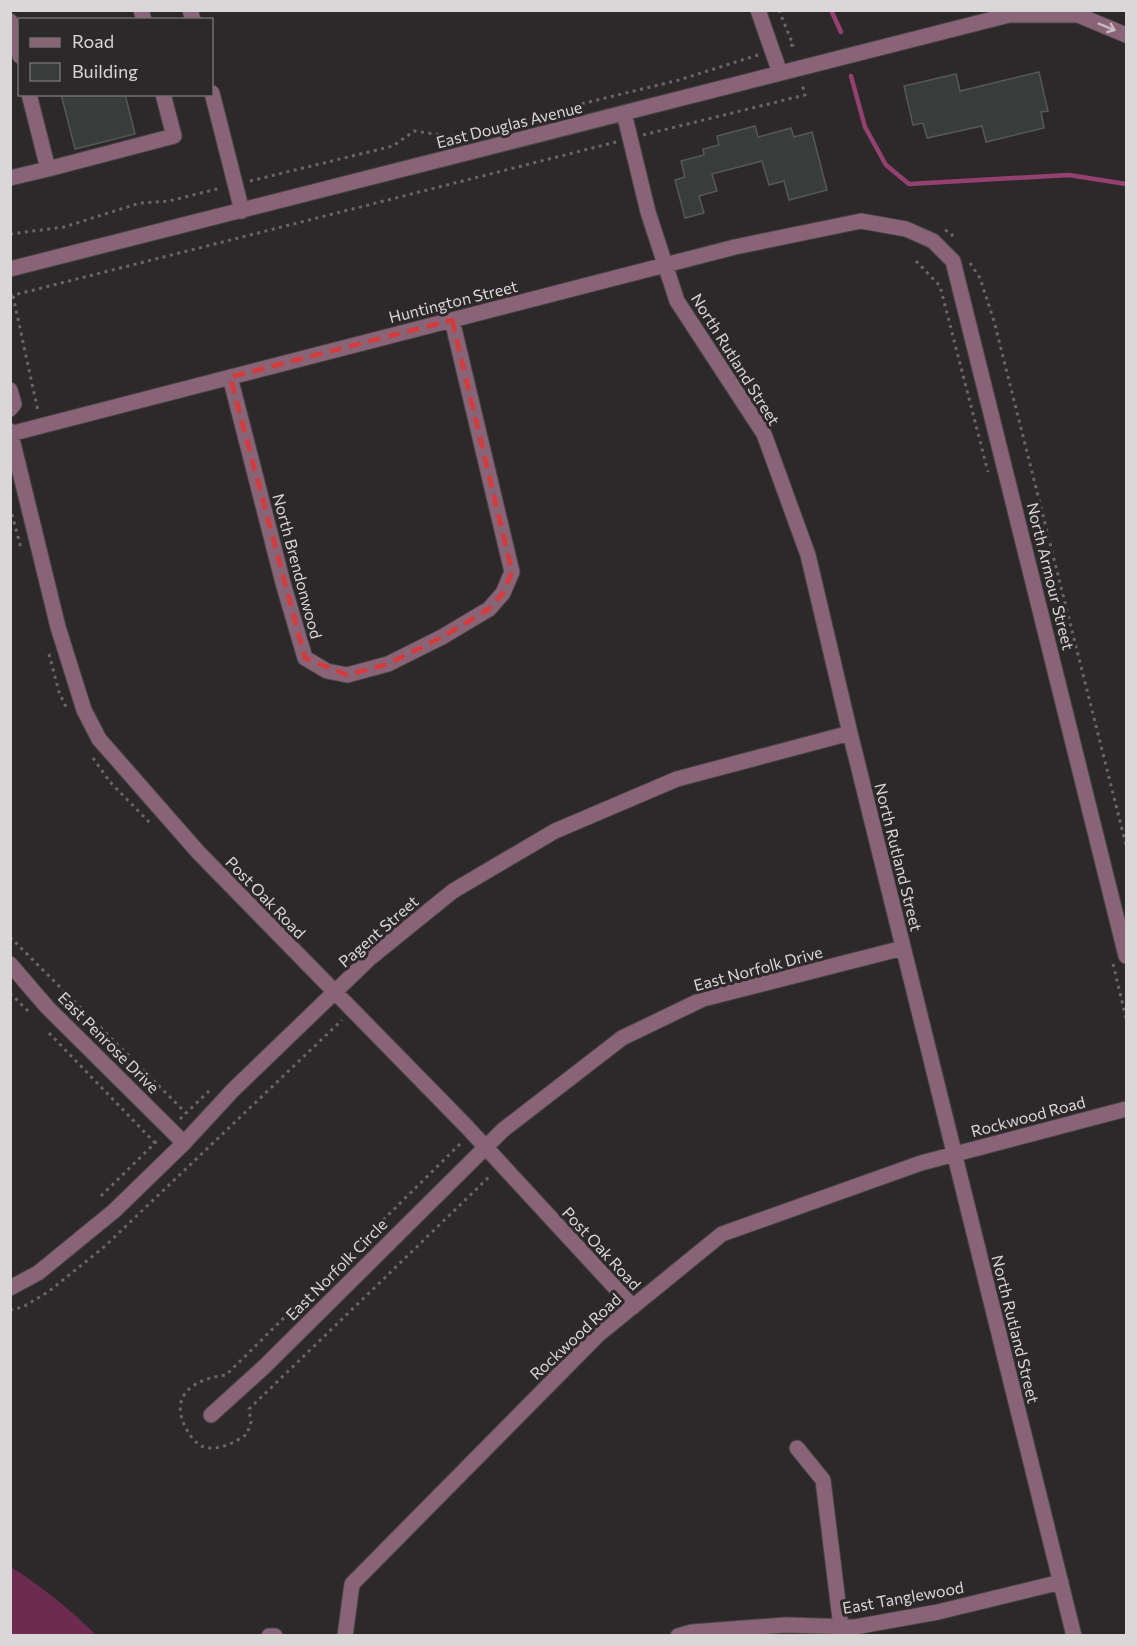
<svg xmlns="http://www.w3.org/2000/svg" width="1137" height="1646" font-family="Commissioner,sans-serif">
<style>
.green{fill:#6b2c50}
.lines{fill:none;stroke-linecap:round;stroke-linejoin:round}
.stream{stroke:#954170;stroke-width:4.5}
.building{fill:#383c3a;stroke:#555856;stroke-width:1.5}
.minor-casing{stroke:#494547;stroke-width:17}
.path{stroke:#696668;stroke-width:3;stroke-dasharray:3 4.5;stroke-linecap:butt}
.minor{stroke:#896376;stroke-width:15}
.oneway{stroke:#c5bac0}
.marked{fill:none;stroke:#d63a3a;stroke-width:4.5;stroke-dasharray:12 8;stroke-linejoin:round}
.labels{text-anchor:middle;dominant-baseline:central;stroke-width:6;stroke-linejoin:round;paint-order:stroke}
.street-label{font-size:16px;fill:#d9d7d8;stroke:#2d292b}
</style>
<rect width="100%" height="100%" fill="#2d292b"/>
<path class="green" d="M 11,1567 C 41,1586 71,1610 96,1635 L 11,1635 Z"/>
<g class="lines">
<path class="stream" d="M 831,10 L 841,32
M 851,76 L 865,127 L 886,165 L 909,184 L 1069,175 L 1126,184"/>
</g>
<path class="building" d="M 1039,72 L 1048,111 L 1041,112 L 1044,128 L 986,142 L 982,126 L 927,138 L 923,123 L 913,125 L 904,86 L 956,74 L 960,91 Z
M 61,94 L 125,94 L 135,134 L 75,149 Z
M 755,126 L 758,137 L 791,128 L 794,137 L 812,132 L 827,190 L 789,200 L 784,181 L 769,185 L 762,161 L 712,174 L 717,191 L 699,196 L 704,213 L 685,218 L 675,180 L 685,177 L 681,161 L 704,155 L 703,149 L 719,145 L 717,136 Z"/>
<g class="lines">
<defs>
<path id="minor" d="M 141,10 L 144,20
M 190,10 L 193,20
M 758,10 L 780,73
M 1009,15 L 1078,15 L 1126,35
M 10,21 L 20,56
M 212,93 L 242,211
M 29,94 L 48,169 L 174,136 L 163,94
M 624,113 L 648,212 L 677,301 L 764,434 L 808,555 L 850,733 L 1074,1636
M 10,178 L 48,169
M 10,269 L 1009,15 L 1016,10
M 230,377 L 283,583 L 305,658 L 327,671 L 347,675 L 388,664 L 442,637 L 489,609 L 503,593 L 512,572 L 452,320
M 10,390 L 14,404 L 10,409
M 10,431 L 58,627 L 84,710 L 99,739 L 198,852 L 467,1127 L 633,1307
M 10,434 L 735,247 L 861,221 L 906,229 L 933,241 L 953,261 L 1126,956
M 10,964 L 47,1007 L 184,1143
M 10,1288 L 38,1273 L 114,1211 L 184,1143 L 233,1090 L 369,959 L 453,891 L 555,831 L 677,779 L 850,733
M 211,1415 L 264,1367 L 503,1130 L 622,1038 L 703,999 L 903,948
M 797,1448 L 823,1480 L 841,1627
M 269,1636 L 275,1636
M 345,1636 L 352,1584 L 598,1335 L 722,1234 L 921,1163 L 1126,1109
M 678,1636 L 692,1632 L 785,1625 L 855,1627 L 938,1612 L 1061,1582"/>
</defs>
<use href="#minor" class="minor-casing"/>
<path class="path" d="M 779,10 L 793,45 L 787,46
M 643,135 L 805,95 L 802,84
M 250,181 L 393,146 L 414,131 L 450,136 L 679,80 L 758,55
M 945,230 L 951,233 L 955,240
M 10,234 L 64,227 L 140,203 L 169,201 L 221,188
M 916,261 L 940,286 L 988,472
M 970,263 L 980,278 L 994,321 L 1126,845
M 10,296 L 616,142
M 13,296 L 38,411
M 10,507 L 21,548
M 49,654 L 59,692 L 66,707
M 93,758 L 110,782 L 152,825
M 10,937 L 186,1113
M 1113,964 L 1126,1018
M 10,993 L 30,1013
M 49,1033 L 155,1143
M 180,1119 L 212,1088
M 460,1144 L 226,1375 C 192,1379 167,1397 188,1432 C 191,1437 197,1445 204,1447 C 219,1451 236,1442 247,1434 L 251,1422 L 249,1409 L 490,1176
M 101,1196 L 160,1138
M 10,1310 L 23,1307 L 48,1292 L 104,1247 L 342,1020"/>
<use href="#minor" class="minor"/>
</g>
<defs><path id="oneway-shaft" d="M-6 0H5M1.5-3L5.5 0L1.5 3" fill="none" stroke-width="1.6" stroke-linecap="round" stroke-linejoin="round" transform="scale(1.5)"/></defs>
<use class="oneway" href="#oneway-shaft" transform="translate(1107 27) rotate(22)"/>
<path class="marked" d="M 452,320 L 512,572 L 503,593 L 489,609 L 442,637 L 388,664 L 347,675 L 305,658 L 230,377 Z"/>
<g class="labels">
<g class="street-label">
<text transform="translate(509 124) rotate(-14)">East Douglas Avenue</text>
<text transform="translate(453 301) rotate(-14)">Huntington Street</text>
<text transform="translate(736 359) rotate(58)">North Rutland Street</text>
<text transform="translate(298 566) rotate(75)">North Brendonwood</text>
<text transform="translate(1051 576) rotate(76)">North Armour Street</text>
<text transform="translate(899 857) rotate(76)">North Rutland Street</text>
<text transform="translate(266 897) rotate(46)">Post Oak Road</text>
<text transform="translate(378 931) rotate(-41)">Pagent Street</text>
<text transform="translate(758 968) rotate(-15)">East Norfolk Drive</text>
<text transform="translate(109 1042) rotate(45)">East Penrose Drive</text>
<text transform="translate(1028 1116) rotate(-15)">Rockwood Road</text>
<text transform="translate(602 1248) rotate(47)">Post Oak Road</text>
<text transform="translate(336 1269) rotate(-45)">East Norfolk Circle</text>
<text transform="translate(1016 1329) rotate(76)">North Rutland Street</text>
<text transform="translate(575 1336) rotate(-43)">Rockwood Road</text>
<text transform="translate(903 1597) rotate(-10)">East Tanglewood</text>
</g>
</g>
<rect width="1137" height="1646" fill="none" stroke="#d9d7d8" stroke-width="24"/>
<rect x="18" y="18" width="195" height="78" fill="#2d292b" stroke="#726f70" stroke-width="1.5"/>
<rect x="30" y="38" width="30" height="9" fill="#896376" stroke="#726f70" stroke-width="1.5"/>
<text x="72" y="48" font-size="18" fill="#d9d7d8">Road</text>
<rect x="30" y="63" width="30" height="18" fill="#383c3a" stroke="#726f70" stroke-width="1.5"/>
<text x="72" y="78" font-size="18" fill="#d9d7d8">Building</text>
</svg>
